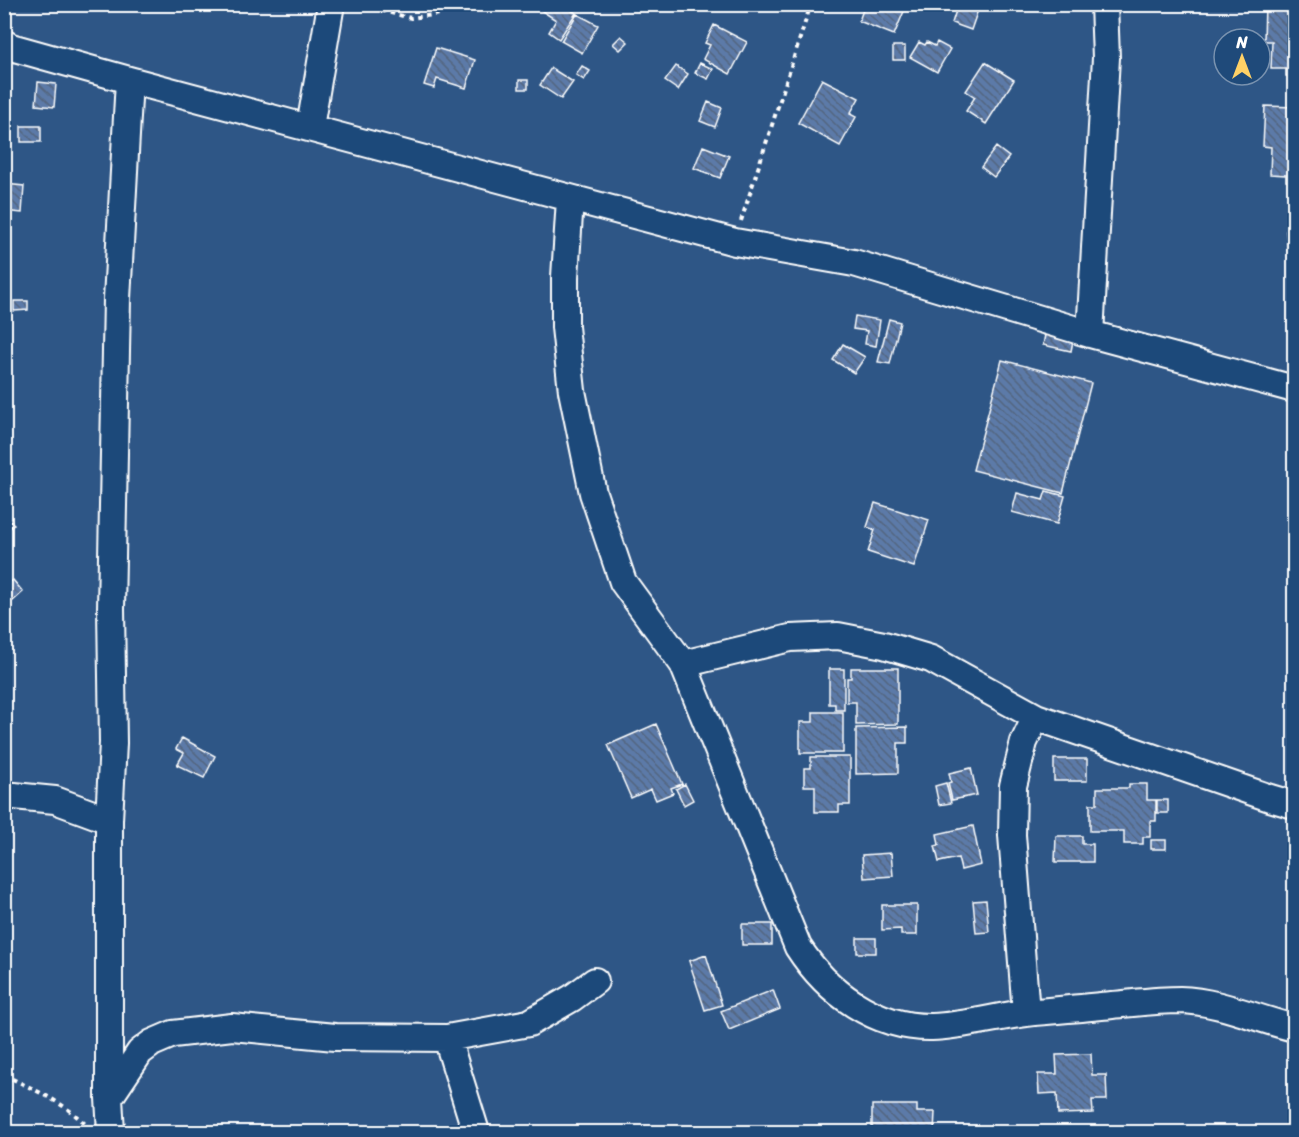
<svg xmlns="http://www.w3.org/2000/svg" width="1299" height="1137" font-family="Sriracha,sans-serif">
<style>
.building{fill:url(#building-back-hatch);stroke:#fff;stroke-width:1.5}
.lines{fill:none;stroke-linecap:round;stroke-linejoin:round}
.minor-casing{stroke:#fff;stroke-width:30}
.path{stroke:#fff;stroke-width:4;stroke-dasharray:4.5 4.5;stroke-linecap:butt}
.minor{stroke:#1f4a7a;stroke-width:26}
</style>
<defs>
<pattern id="building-back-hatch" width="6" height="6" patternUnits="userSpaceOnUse" patternTransform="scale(1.5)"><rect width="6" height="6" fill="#5b7aa8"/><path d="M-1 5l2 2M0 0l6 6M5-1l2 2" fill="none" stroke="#54657f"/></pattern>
</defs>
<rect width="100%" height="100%" fill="#2e5686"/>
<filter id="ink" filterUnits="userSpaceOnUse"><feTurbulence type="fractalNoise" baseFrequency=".0167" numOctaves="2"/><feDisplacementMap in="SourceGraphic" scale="12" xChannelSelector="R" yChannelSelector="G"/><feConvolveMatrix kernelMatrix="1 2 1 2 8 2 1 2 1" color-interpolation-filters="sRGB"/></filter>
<g filter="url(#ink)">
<path class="building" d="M 546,4 L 562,4 L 576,13 L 559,39 L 549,32 L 556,20 L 542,11 Z
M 865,4 L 907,4 L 894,35 L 859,21 Z
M 958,4 L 980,4 L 971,30 L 952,23 Z
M 1265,4 L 1294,4 L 1294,76 L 1286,76 L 1286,69 L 1271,69 L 1272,41 L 1264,41 Z
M 577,14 L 598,25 L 582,53 L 561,41 Z
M 714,25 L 747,42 L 730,74 L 703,59 L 710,45 L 705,43 Z
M 621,36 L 628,42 L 620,50 L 613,44 Z
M 919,42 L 925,45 L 927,42 L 935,46 L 937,42 L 950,49 L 937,72 L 910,57 Z
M 893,46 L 905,46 L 905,60 L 893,60 Z
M 436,48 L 475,60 L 466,88 L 437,79 L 434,88 L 424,85 Z
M 985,62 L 1014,80 L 986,124 L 966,111 L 975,97 L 966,91 Z
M 700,63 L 713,69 L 708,79 L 695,73 Z
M 582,66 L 590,71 L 584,80 L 576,75 Z
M 676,66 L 688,74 L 678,90 L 665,81 Z
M 551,68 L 573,82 L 561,99 L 540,85 Z
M 822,79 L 859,98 L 850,114 L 856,117 L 840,146 L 798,123 Z
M 519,80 L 528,80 L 528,89 L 519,89 Z
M 38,82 L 56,84 L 54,107 L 36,105 Z
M 708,102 L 722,108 L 715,127 L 700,121 Z
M 1265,106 L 1294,107 L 1294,182 L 1286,181 L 1286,175 L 1270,174 L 1271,147 L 1263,146 Z
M 21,126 L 41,126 L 41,142 L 21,142 Z
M 703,146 L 729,156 L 720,178 L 694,168 Z
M 996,147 L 1009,157 L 994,177 L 981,167 Z
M 5,184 L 24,186 L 22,213 L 4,211 Z
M 1286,231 L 1294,231 L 1294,269 L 1293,253 L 1288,253 Z
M 14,301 L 28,301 L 28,310 L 14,311 Z
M 855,316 L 880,320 L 876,346 L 865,344 L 867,331 L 853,329 Z
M 889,319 L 900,322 L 890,364 L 878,362 Z
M 1046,330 L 1074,336 L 1071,351 L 1043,345 Z
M 843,344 L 865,357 L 854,373 L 833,360 Z
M 1002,360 L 1091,383 L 1063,493 L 973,470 Z
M 1046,491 L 1065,496 L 1057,524 L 1012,512 L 1017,493 L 1043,500 Z
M 875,503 L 929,520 L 914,567 L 868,552 L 875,530 L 867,527 Z
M 4,516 L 14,524 L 4,534 Z
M 13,580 L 23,592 L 13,601 L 4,592 L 4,587 Z
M 851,668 L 898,668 L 898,724 L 856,725 L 856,702 L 847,702 L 847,678 L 851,678 Z
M 829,669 L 844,669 L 844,710 L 835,710 L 835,704 L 829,704 Z
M 813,712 L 843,712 L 843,753 L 800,753 L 800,722 L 813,722 Z
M 656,724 L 682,784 L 671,788 L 673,793 L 656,800 L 651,789 L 631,798 L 608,745 Z
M 907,727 L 907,743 L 898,743 L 898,773 L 856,774 L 856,728 Z
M 182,738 L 215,756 L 204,778 L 177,765 L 184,753 L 176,749 Z
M 811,757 L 850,757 L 850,805 L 839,805 L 839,812 L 815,812 L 815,786 L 804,786 L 804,768 L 811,768 Z
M 1054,759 L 1087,759 L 1087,781 L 1054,781 Z
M 971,768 L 977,795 L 952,800 L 948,783 L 951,782 L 949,773 Z
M 946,783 L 951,803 L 939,805 L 935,786 Z
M 685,784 L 693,800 L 684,805 L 676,789 Z
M 1129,784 L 1147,784 L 1147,800 L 1156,800 L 1156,821 L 1150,821 L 1150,837 L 1143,837 L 1143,844 L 1124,844 L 1124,831 L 1090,831 L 1090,804 L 1097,804 L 1097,788 L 1129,788 Z
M 1157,800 L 1168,800 L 1168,813 L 1157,813 Z
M 973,826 L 981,865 L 961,870 L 958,858 L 939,862 L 935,846 L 939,845 L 937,834 Z
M 1056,836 L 1082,836 L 1082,844 L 1093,844 L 1093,862 L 1055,862 Z
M 1151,840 L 1166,840 L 1166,849 L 1151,849 Z
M 891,853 L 893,876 L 864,878 L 862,855 Z
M 986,900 L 989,932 L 976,933 L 973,901 Z
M 882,905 L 917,905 L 917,935 L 901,935 L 901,929 L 882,930 Z
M 742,924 L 772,924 L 772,945 L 742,945 Z
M 857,938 L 876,938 L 876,953 L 857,953 Z
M 706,955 L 722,1005 L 705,1010 L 689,961 Z
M 773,990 L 780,1009 L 729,1030 L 721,1011 Z
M 1091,1054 L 1092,1075 L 1106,1075 L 1107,1100 L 1092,1100 L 1093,1113 L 1058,1114 L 1057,1093 L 1039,1094 L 1038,1074 L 1057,1074 L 1056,1055 Z
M 872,1105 L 917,1105 L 917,1112 L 935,1112 L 934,1132 L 872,1132 Z"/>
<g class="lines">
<defs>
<path id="minor" d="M 4,43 L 11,47 L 129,80 L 735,242 L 854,263 L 1090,334 L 1294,389
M 310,127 L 331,4
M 570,199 L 565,277 L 565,327 L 572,391 L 593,493 L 623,582 L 683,664 L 798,947 C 827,992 875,1028 932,1027 C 963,1026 995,1017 1026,1013 C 1055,1010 1084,1008 1112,1005 C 1135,1003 1158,1000 1180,1000 C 1219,1001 1257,1019 1294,1028
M 1090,334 L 1106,58 L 1104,4
M 683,664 L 790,638 L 838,636 L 884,645 L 931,659 L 1036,717 L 1270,798 L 1294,805
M 4,795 L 55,800 L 109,820
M 1026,1013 L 1012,835 L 1013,786 L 1024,742 L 1036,717
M 447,1038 L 476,1132
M 109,1098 L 140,1052 L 152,1043 L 173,1034 L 232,1027 L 335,1037 L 447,1038 L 529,1023 L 572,998 L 595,981
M 111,1132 L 109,1098 L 109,820 L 113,743 L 111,609 L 117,299 L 129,80"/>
</defs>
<use href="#minor" class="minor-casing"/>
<path class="path" d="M 355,4 L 411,18 L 440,14
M 741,221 L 811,4
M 4,1075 C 33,1089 64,1102 86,1125"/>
<use href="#minor" class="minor"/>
</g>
</g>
<rect width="1299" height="1137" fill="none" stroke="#1f4a7a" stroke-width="24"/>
<rect x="12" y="12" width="1275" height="1113" fill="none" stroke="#fff" stroke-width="2" filter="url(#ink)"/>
<g transform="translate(1242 57)"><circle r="28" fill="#1f4a7a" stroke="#7992af" stroke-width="1.5"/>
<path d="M0-4.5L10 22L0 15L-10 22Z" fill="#ffd166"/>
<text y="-9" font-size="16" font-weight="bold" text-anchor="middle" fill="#ffffff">N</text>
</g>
</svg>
